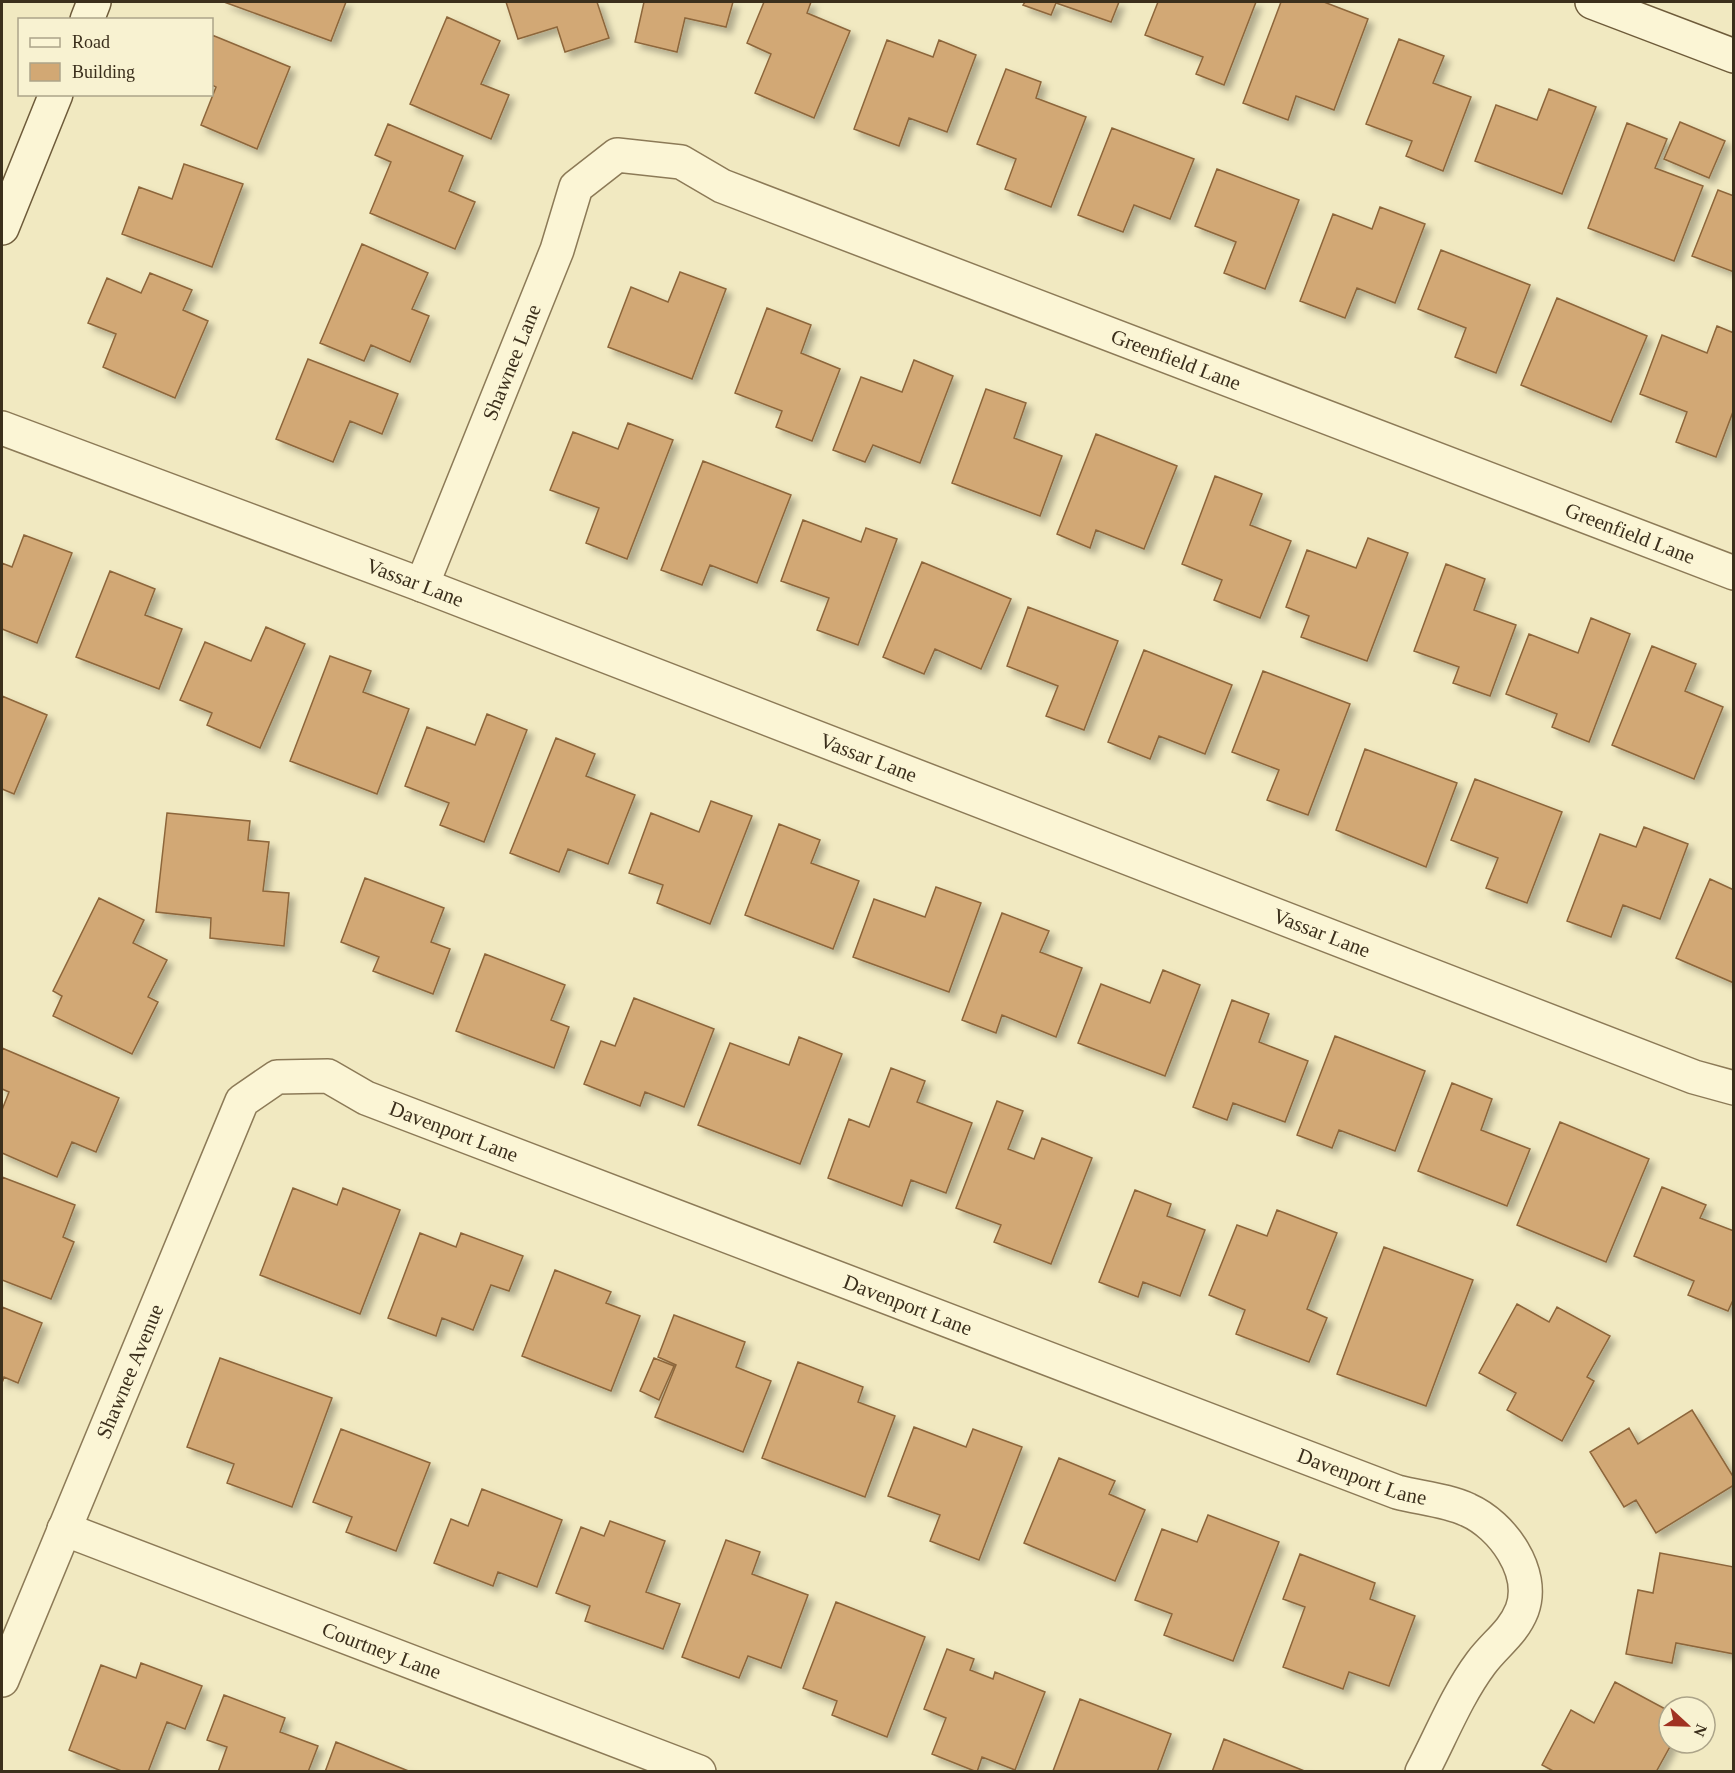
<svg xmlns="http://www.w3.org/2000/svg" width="1735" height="1773" font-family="'Times New Roman',serif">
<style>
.building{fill:#d2a874;stroke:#8d663b;stroke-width:1.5;filter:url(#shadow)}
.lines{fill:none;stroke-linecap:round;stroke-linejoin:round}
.street-casing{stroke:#8c7a57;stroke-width:36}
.secondary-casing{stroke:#6e5b3a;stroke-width:36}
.street{stroke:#fbf5d5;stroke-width:33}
.secondary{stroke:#fbf5d5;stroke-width:33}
.labels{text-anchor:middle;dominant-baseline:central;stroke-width:4.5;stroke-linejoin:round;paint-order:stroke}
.street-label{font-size:21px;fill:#3b2f1c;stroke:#f8f2d1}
</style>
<defs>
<filter id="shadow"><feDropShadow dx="5.5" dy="5.5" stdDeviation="3" flood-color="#0004"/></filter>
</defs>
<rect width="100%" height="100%" fill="#f1e9c1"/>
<path class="building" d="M 224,2 L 346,2 L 331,41 Z
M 506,2 L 597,2 L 609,38 L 565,52 L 557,27 L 518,39 Z
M 644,2 L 733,2 L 726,27 L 685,18 L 677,52 L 635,42 Z
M 764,2 L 811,2 L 807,13 L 850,31 L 814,118 L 755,93 L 771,54 L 747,43 Z
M 1025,2 L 1119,2 L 1111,22 L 1056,3 L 1051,15 L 1023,5 Z
M 1158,2 L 1256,2 L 1224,85 L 1196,74 L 1203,57 L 1145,35 Z
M 1281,2 L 1324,2 L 1368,19 L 1334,110 L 1296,96 L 1288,120 L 1243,103 Z
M 447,17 L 500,41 L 481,84 L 509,95 L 491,139 L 410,104 Z
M 212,35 L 290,67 L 257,149 L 201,125 L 216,87 L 212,85 Z
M 1399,39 L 1444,56 L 1433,83 L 1471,97 L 1443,171 L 1406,156 L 1412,141 L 1366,124 Z
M 887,40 L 933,57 L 939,40 L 976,55 L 947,132 L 909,118 L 899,146 L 854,129 Z
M 1006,69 L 1041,82 L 1036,98 L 1086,117 L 1051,207 L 1005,189 L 1016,159 L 977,144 Z
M 1549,89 L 1596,107 L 1562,194 L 1475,161 L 1496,105 L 1537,120 Z
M 1680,122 L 1725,141 L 1709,178 L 1664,159 Z
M 1627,123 L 1667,139 L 1655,168 L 1703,186 L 1674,261 L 1588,228 Z
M 388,124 L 463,156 L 449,191 L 475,202 L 455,249 L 370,213 L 391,162 L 375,155 Z
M 1112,128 L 1194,159 L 1170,219 L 1134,205 L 1123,232 L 1078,215 Z
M 184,164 L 243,184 L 212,267 L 122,234 L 139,187 L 172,199 Z
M 1217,169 L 1299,200 L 1265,289 L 1224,273 L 1236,242 L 1195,226 Z
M 1718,190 L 1734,196 L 1734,272 L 1692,256 Z
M 1380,207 L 1425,224 L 1395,303 L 1357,288 L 1345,318 L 1300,301 L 1333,214 L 1372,229 Z
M 362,244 L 428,273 L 412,309 L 429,316 L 410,362 L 371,345 L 364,361 L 320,343 Z
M 1441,250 L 1530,285 L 1496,373 L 1455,357 L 1466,328 L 1418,309 Z
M 680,272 L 726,289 L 692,379 L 608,347 L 631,287 L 668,302 Z
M 150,273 L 192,290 L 183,310 L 208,321 L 175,398 L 103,367 L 116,334 L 88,323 L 107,278 L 141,293 Z
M 1557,298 L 1647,336 L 1611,422 L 1521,385 Z
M 767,308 L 811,325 L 801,353 L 840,369 L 812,441 L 776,427 L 782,411 L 735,393 Z
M 1717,326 L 1734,333 L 1734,409 L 1716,457 L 1676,442 L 1687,412 L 1640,394 L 1662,335 L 1707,353 Z
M 308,359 L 398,394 L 382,434 L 350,421 L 333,462 L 276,439 Z
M 914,360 L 953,376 L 920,463 L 873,445 L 865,462 L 833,450 L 861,377 L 902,392 Z
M 986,389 L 1026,403 L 1014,438 L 1062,456 L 1040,516 L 952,483 Z
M 628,423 L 673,440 L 627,559 L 586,543 L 599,508 L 550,490 L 573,432 L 618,449 Z
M 1096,434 L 1177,466 L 1144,549 L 1096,530 L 1090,548 L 1057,534 Z
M 703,461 L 791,495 L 757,583 L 710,565 L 702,585 L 661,570 Z
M 1215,476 L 1262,494 L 1250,525 L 1291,541 L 1260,618 L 1214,600 L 1222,580 L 1182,564 Z
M 803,520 L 861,542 L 866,528 L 897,539 L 858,645 L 817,630 L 829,598 L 781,581 Z
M 24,535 L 72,553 L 37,643 L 2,629 L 2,563 L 12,567 Z
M 1368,538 L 1408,553 L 1367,661 L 1301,637 L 1309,616 L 1286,607 L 1307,550 L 1356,568 Z
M 922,562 L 1011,599 L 981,669 L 935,649 L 924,674 L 883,657 Z
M 1446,564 L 1485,579 L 1474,610 L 1516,625 L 1490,696 L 1453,683 L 1459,667 L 1414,651 Z
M 110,571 L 155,589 L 145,615 L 182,629 L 159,689 L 76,657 Z
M 1028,607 L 1118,641 L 1084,730 L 1046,716 L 1058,686 L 1007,666 Z
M 1591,618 L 1630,634 L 1589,742 L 1552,727 L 1557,714 L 1506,694 L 1529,634 L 1578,653 Z
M 266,627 L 305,644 L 260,748 L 207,725 L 212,713 L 180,700 L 205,642 L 251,661 Z
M 1652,646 L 1696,664 L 1685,691 L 1723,707 L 1694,779 L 1612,745 Z
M 1144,650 L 1232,685 L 1205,754 L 1159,736 L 1150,759 L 1108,742 Z
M 330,656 L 371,671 L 363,692 L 409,709 L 377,794 L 290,761 Z
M 1263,671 L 1350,704 L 1308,815 L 1267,800 L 1279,770 L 1232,752 Z
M 2,696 L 47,715 L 14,794 L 2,789 Z
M 487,714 L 527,730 L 484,842 L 440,825 L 449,803 L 405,786 L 427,727 L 475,745 Z
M 556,738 L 595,754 L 586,776 L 635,795 L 608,864 L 568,849 L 559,872 L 510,853 Z
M 1365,749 L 1457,783 L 1426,867 L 1336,830 Z
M 1475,779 L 1562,812 L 1527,903 L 1486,888 L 1498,858 L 1451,840 Z
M 711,801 L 752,816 L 710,924 L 657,903 L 663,885 L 629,873 L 651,813 L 699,832 Z
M 167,813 L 250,821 L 248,840 L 269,842 L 263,891 L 289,893 L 284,946 L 210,938 L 211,918 L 156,912 Z
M 779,824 L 820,840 L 811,863 L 859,881 L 833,949 L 745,915 Z
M 1644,827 L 1688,844 L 1660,919 L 1623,905 L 1611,937 L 1567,921 L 1600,834 L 1636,847 Z
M 365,878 L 444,908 L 431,942 L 450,949 L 433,994 L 373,971 L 379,957 L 341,942 Z
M 1710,879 L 1734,890 L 1734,983 L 1676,958 Z
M 936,887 L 981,903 L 949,992 L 853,957 L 874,899 L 925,917 Z
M 99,898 L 144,920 L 133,943 L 167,960 L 148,997 L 158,1002 L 132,1054 L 53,1016 L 62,996 L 53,991 Z
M 1002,913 L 1049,931 L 1040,952 L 1082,968 L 1056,1037 L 1002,1015 L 996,1033 L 962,1020 Z
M 485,954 L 565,985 L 551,1020 L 569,1027 L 554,1068 L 456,1031 Z
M 1163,970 L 1200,985 L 1165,1076 L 1078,1043 L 1101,984 L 1150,1003 Z
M 634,998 L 714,1029 L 684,1107 L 645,1092 L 640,1106 L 584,1084 L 601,1041 L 615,1046 Z
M 1232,1000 L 1269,1014 L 1259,1042 L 1308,1061 L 1285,1122 L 1233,1103 L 1227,1120 L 1193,1107 Z
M 1335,1036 L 1425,1071 L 1395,1151 L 1339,1130 L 1332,1148 L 1297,1135 Z
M 799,1037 L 842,1054 L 800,1164 L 698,1125 L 730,1043 L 789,1065 Z
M 2,1048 L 119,1098 L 96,1152 L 72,1142 L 57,1177 L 2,1153 L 2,1110 L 9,1092 L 2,1089 Z
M 891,1068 L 925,1081 L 917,1102 L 972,1123 L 946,1193 L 911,1180 L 902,1206 L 828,1178 L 849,1119 L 869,1127 Z
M 1452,1083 L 1492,1099 L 1481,1130 L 1530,1149 L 1507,1206 L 1418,1171 Z
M 997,1101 L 1023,1111 L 1008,1149 L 1034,1159 L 1042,1138 L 1092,1158 L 1051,1264 L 994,1242 L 1001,1225 L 956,1208 Z
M 1560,1122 L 1649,1159 L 1606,1262 L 1517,1225 Z
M 2,1177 L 75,1205 L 63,1237 L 74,1242 L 51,1299 L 2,1280 Z
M 1662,1187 L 1706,1205 L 1700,1218 L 1734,1231 L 1734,1298 L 1728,1311 L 1688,1295 L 1694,1281 L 1634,1256 Z
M 293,1188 L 337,1205 L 343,1188 L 400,1210 L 360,1314 L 260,1275 Z
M 1135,1190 L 1171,1204 L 1167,1216 L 1205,1230 L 1180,1296 L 1143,1282 L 1138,1297 L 1099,1282 Z
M 1277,1210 L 1337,1233 L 1307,1309 L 1327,1318 L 1309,1362 L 1236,1334 L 1245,1310 L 1209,1295 L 1237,1225 L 1267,1236 Z
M 420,1233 L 456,1247 L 461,1233 L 523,1256 L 509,1291 L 491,1285 L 473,1330 L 442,1318 L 436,1336 L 388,1318 Z
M 1384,1247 L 1473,1280 L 1426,1406 L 1337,1374 Z
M 555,1270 L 611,1292 L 606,1303 L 640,1316 L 611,1391 L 522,1356 Z
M 1517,1304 L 1549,1322 L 1557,1307 L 1610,1336 L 1587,1377 L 1594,1381 L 1562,1441 L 1507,1410 L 1516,1393 L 1479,1373 Z
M 2,1307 L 42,1323 L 18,1383 L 4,1377 L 2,1383 Z
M 674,1315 L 745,1342 L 736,1367 L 771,1381 L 743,1452 L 655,1417 L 676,1365 L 658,1357 Z
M 220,1358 L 332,1398 L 292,1507 L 227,1483 L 234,1464 L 187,1447 Z
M 654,1358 L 674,1366 L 659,1400 L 640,1391 Z
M 798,1362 L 863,1387 L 858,1402 L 895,1416 L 865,1497 L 762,1458 Z
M 1692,1410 L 1734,1478 L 1734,1485 L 1656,1533 L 1636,1500 L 1624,1507 L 1590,1452 L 1629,1428 L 1638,1444 Z
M 914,1427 L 966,1447 L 973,1429 L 1022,1447 L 979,1560 L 930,1541 L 940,1515 L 888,1496 Z
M 341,1429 L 430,1463 L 396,1551 L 346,1532 L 352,1517 L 313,1502 Z
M 1059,1458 L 1115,1481 L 1109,1494 L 1145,1510 L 1115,1581 L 1024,1543 Z
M 482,1489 L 562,1520 L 537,1587 L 498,1572 L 493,1586 L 434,1563 L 451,1519 L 468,1526 Z
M 1208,1515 L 1279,1542 L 1233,1661 L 1164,1635 L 1172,1614 L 1135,1600 L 1162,1529 L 1197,1542 Z
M 610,1521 L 665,1541 L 646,1592 L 680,1604 L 663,1649 L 585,1621 L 590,1606 L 556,1593 L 581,1527 L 604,1536 Z
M 726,1540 L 760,1552 L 752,1574 L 808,1595 L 781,1668 L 748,1656 L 739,1678 L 682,1657 Z
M 1660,1553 L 1734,1567 L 1734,1654 L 1676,1643 L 1672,1663 L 1626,1654 L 1638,1590 L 1653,1593 Z
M 1300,1554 L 1375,1583 L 1370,1599 L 1415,1616 L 1389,1686 L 1349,1672 L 1343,1689 L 1283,1667 L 1305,1607 L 1283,1599 Z
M 836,1602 L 925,1637 L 887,1737 L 832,1715 L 837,1701 L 803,1688 Z
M 947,1649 L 974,1659 L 970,1670 L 993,1679 L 995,1672 L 1045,1692 L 1015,1770 L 982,1757 L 977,1772 L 932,1754 L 946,1718 L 924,1709 Z
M 141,1663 L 202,1686 L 185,1729 L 167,1722 L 148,1772 L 124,1772 L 69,1750 L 101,1665 L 136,1678 Z
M 1615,1682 L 1669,1711 L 1669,1743 L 1672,1743 L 1656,1772 L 1555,1772 L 1542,1765 L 1571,1710 L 1594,1723 Z
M 224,1695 L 285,1718 L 280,1732 L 318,1746 L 308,1772 L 218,1772 L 227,1747 L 207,1740 Z
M 1080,1699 L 1171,1734 L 1157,1772 L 1053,1771 Z
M 1224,1739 L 1307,1772 L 1212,1772 Z
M 336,1742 L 411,1772 L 325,1772 Z"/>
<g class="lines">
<defs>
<g id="street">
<path id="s1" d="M 2,428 L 422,585 L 1694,1077 L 1734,1088"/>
<path id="s2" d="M 422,585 L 557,250 L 576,187 L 617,155 L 681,162 L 722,186 L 1734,573"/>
<path id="s3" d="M 64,1529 L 699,1772"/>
<path id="s4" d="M 2,1680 L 242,1101 L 277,1077 L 328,1076 L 366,1098 L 1397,1492 C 1420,1498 1447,1500 1468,1510 C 1502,1525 1536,1572 1522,1610 C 1513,1633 1495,1644 1481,1663 C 1457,1695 1441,1736 1422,1772"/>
</g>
<path id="secondary" d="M 1592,2 L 1734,56
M 87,20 L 94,2
M 2,228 L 56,94"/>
</defs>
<use href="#street" class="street-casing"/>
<use href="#secondary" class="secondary-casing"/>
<use href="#street" class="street"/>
<use href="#secondary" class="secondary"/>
</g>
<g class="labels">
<g class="street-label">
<text stroke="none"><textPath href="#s2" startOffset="1077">Greenfield Lane</textPath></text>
<text stroke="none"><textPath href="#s2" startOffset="240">Shawnee Lane</textPath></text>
<text stroke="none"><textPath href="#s2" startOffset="1563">Greenfield Lane</textPath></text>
<text stroke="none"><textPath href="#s1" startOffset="441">Vassar Lane</textPath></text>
<text stroke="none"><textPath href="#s1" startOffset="927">Vassar Lane</textPath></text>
<text stroke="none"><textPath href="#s1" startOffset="1413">Vassar Lane</textPath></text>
<text stroke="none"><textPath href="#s4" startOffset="858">Davenport Lane</textPath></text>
<text stroke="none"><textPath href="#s4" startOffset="1344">Davenport Lane</textPath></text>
<text stroke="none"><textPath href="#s4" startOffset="334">Shawnee Avenue</textPath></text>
<text stroke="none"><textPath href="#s4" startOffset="1830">Davenport Lane</textPath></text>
<text stroke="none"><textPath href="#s3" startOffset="340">Courtney Lane</textPath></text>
</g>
</g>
<rect width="1735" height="1773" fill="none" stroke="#3b2f1c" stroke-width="6"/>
<rect x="18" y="18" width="195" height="78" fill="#f8f2d1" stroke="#aca489" stroke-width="1.5"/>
<rect x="30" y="38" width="30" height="9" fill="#fbf5d5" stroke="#aca489" stroke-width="1.5"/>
<text x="72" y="48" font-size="18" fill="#3b2f1c">Road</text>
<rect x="30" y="63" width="30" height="18" fill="#d2a874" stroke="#aca489" stroke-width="1.5"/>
<text x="72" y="78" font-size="18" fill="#3b2f1c">Building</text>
<g transform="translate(1687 1725) rotate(112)"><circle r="28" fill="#f8f2d1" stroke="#aca489" stroke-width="1.5"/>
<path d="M0-4.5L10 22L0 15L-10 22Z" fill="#a03222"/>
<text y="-9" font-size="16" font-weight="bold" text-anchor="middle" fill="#3b2f1c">N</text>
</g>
</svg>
